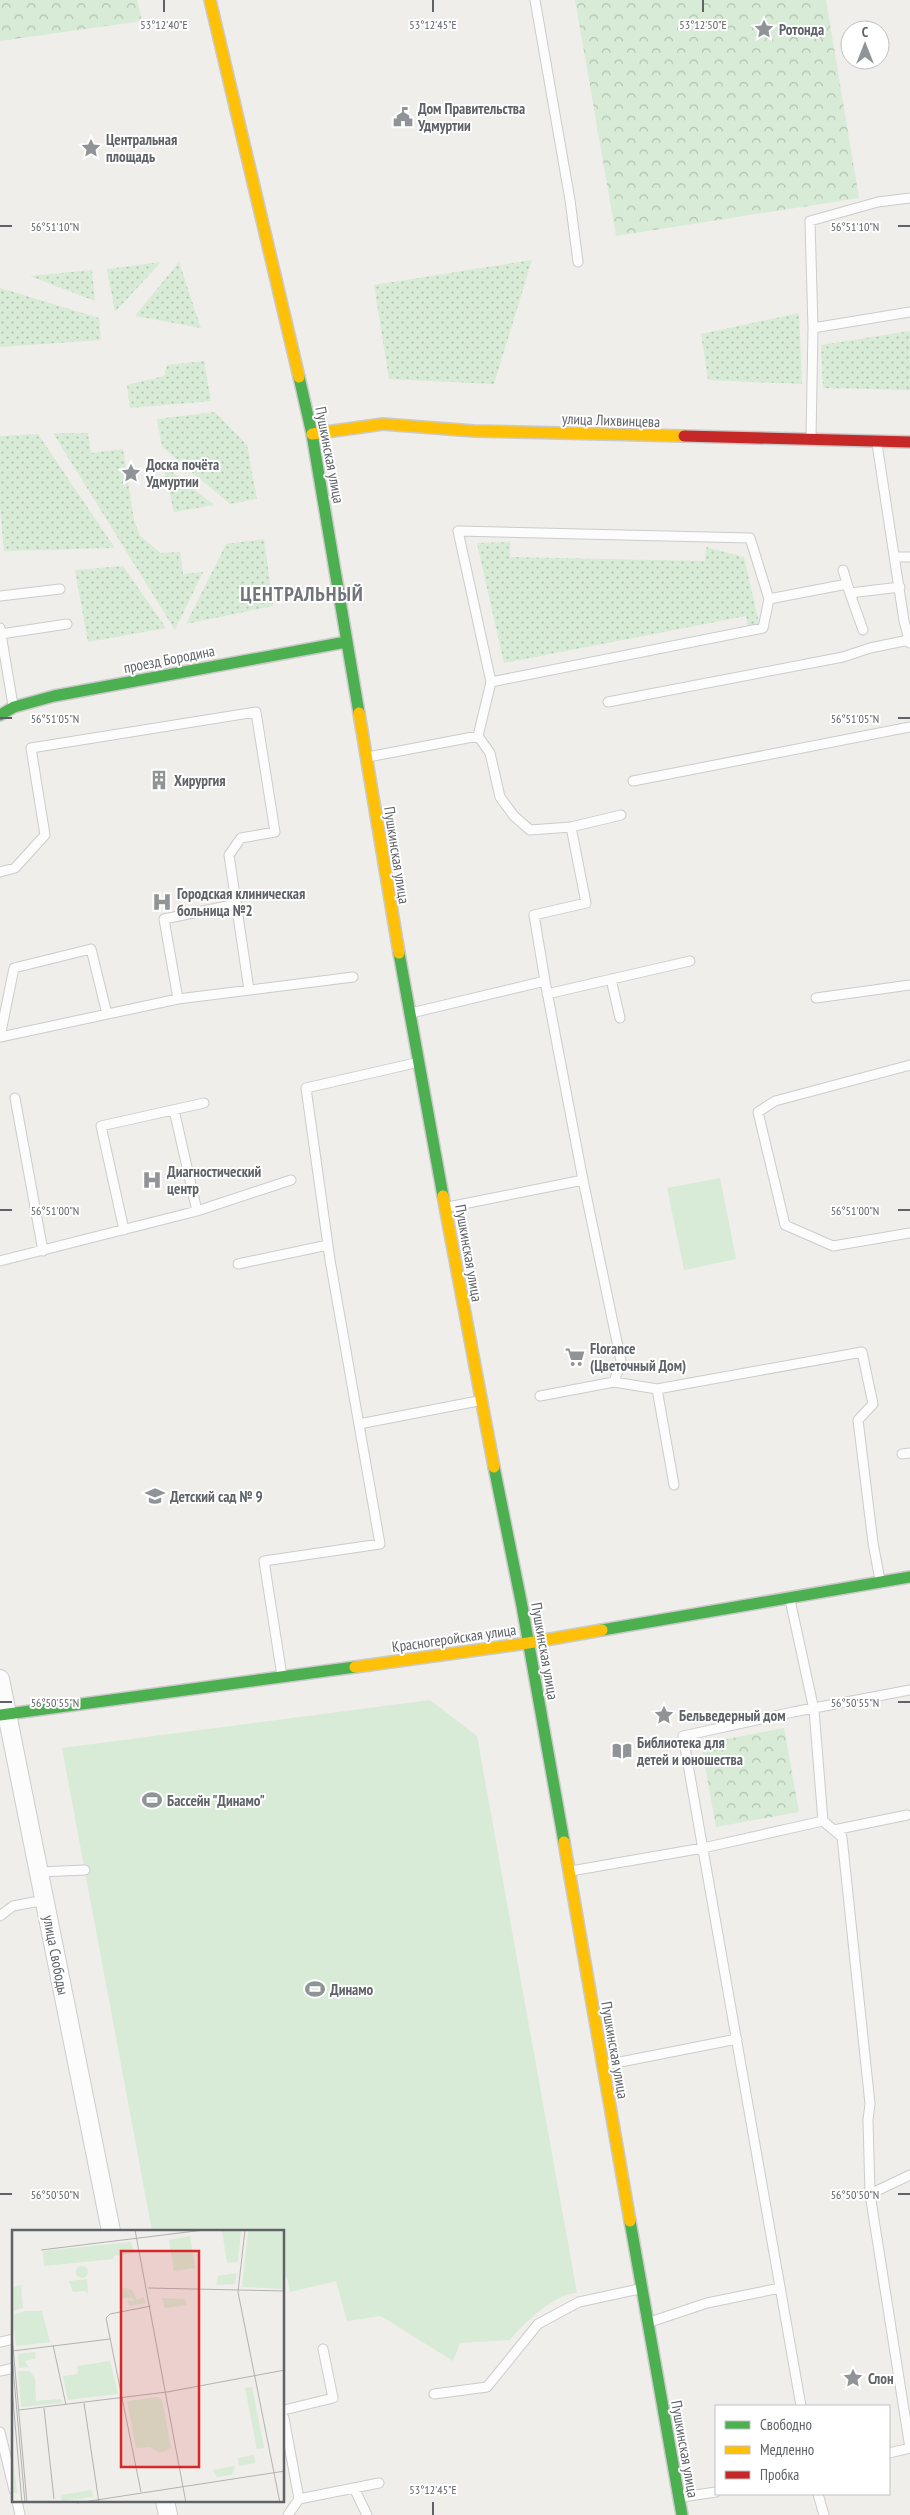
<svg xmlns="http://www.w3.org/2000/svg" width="910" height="2515" font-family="'PT Sans Narrow',sans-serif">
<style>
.grass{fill:url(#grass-dots)}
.park{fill:url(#park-crowns)}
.garden{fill:#d8ebd6}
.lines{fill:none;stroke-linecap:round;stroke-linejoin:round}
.lane-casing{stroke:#cbcccc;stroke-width:11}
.street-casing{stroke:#cbcccc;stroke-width:20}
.fast-casing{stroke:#cacacb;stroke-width:14}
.slow-casing{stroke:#cacacb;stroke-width:14}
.jam-casing{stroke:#cacacb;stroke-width:14}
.lane{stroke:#fdfcfc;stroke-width:9}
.street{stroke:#fdfcfc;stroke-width:18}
.fast{stroke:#4caf50;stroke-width:11}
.slow{stroke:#ffc107;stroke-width:11}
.jam{stroke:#c62828;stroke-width:11}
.ticks{fill:none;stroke:#5f6368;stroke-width:2}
.labels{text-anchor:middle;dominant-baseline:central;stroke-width:4;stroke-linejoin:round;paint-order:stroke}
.poi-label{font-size:15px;font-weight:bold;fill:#5f6368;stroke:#fff;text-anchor:start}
.street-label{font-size:15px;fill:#5f6368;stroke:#fff}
.district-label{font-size:20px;font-weight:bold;letter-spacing:1px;fill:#70757a;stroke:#fff}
.inset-road{fill:none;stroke:#b1b2b2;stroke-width:1}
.view{fill:#d62828;fill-opacity:0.15;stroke:#d62828;stroke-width:2.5}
.inset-edge{fill:none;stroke:#5f6368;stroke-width:2.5}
.ticks-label{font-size:12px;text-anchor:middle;fill:#5f6368;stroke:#fff;stroke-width:4;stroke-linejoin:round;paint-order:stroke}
</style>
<defs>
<pattern id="grass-dots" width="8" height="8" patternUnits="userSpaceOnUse" patternTransform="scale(1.25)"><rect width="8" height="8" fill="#d8ebd6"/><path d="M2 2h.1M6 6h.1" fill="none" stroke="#b2c2b1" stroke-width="1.8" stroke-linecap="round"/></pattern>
<pattern id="park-crowns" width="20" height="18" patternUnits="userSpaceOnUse" patternTransform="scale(1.25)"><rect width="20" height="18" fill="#d8ebd6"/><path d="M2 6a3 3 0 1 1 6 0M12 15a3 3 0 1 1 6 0" fill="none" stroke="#b2c2b1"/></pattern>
</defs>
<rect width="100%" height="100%" fill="#efeeea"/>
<path class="grass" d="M 532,260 L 494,384 L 389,379 L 374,285 Z
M 161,262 L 115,312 L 107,269 Z
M 179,262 L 201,328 L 135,316 Z
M 92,270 L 95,301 L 30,276 Z
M 0,288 L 99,318 L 101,340 L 0,347 Z
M 799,313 L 802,384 L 708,380 L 701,334 Z
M 910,331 L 910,390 L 823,388 L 821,345 Z
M 204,361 L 211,401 L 130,408 L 127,385 L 164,376 L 167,365 Z
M 215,412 L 247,445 L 257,499 L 230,504 L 162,447 L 157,419 Z
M 53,433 L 88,433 L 91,453 L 123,449 L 134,520 L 140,536 L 161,553 L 180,552 L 183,574 L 203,572 L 175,630 Z
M 38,434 L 115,548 L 4,551 L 0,508 L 0,436 Z
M 163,465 L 214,505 L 174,512 Z
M 264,539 L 273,606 L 186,624 L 226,544 Z
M 510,542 L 510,557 L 705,561 L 706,547 L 744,557 L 759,623 L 748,628 L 746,616 L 504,663 L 477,543 Z
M 123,566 L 166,628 L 88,642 L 75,570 Z"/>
<path class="park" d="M 0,0 L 137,0 L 142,21 L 0,41 Z
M 575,0 L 826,0 L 859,198 L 616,236 Z
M 784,1728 L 799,1812 L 716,1827 L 701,1744 Z"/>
<path class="garden" d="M 720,1178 L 736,1259 L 684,1270 L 667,1188 Z
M 430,1700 L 477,1736 L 577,2293 C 555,2293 524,2323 510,2340 L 460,2343 L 453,2361 L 381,2316 L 347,2321 L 336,2281 L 290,2292 L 287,2277 L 284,2278 L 284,2231 L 152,2231 L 62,1748 Z"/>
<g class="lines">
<defs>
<path id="lane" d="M 535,0 L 570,200 L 578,262
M 813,328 L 910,312
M 811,438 L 813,328 L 810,221 L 878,202 L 910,198
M 877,444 L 904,621 L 910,643
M 896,557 L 910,557
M 848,588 L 863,630
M 850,593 L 900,587
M 0,596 L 60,589
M 769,599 L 763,628 L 491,682 L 458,531 L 750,538 L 769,599 L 847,584 L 850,593 L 843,570
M 0,628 L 13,705
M 1,634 L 67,624
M 608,702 L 843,657 L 870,648 L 909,640
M 478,736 L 491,682
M 368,757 L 478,736 L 490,753 L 500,797 L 514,816 L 530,830 L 571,827 L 586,903 L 534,915 L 545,981
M 633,781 L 910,727
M 571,827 L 621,815
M 0,872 L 15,868 L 45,835 L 31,748 L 256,712 L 275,832 L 241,838 L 229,855 L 249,990
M 611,979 L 620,1018
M 547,994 L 690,961
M 816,998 L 910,985
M 178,999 L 353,977
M 411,1013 L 545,981 L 583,1180
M 0,1037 L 178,999 L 164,919 L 237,904
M 0,1037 L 14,968 L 91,949 L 107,1014
M 910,1065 L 775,1101 L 758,1112 L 785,1225 L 833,1246 L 910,1233
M 15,1098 L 43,1251
M 174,1110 L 197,1211
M 448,1207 L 583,1180 L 621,1361 L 614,1382 L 540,1396
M 124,1230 L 101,1126 L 204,1103
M 0,1261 L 197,1211 L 291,1180
M 238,1264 L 328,1245
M 614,1382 L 657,1389
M 359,1424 L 478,1401
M 902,1454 L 910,1453
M 674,1485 L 657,1389 L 862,1352 L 873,1404 L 858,1420 L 873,1543 L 880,1580
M 790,1600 L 814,1710 L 823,1821 L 842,1837 L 870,2104 L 868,2120 L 870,2194 L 910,2448 L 889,2453
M 282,1676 L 264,1561 L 380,1544 L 330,1260 L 306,1088 L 415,1063
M 834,1830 L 907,1815
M 571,1871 L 703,1848 L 823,1821
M 39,1872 L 85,1870
M 0,1916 L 13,1906 L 45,1900
M 605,2065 L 737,2039
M 870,2194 L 910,2175
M 650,2322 L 707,2303 L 780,2288
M 0,2342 L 14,2339
M 0,2371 L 14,2368
M 434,2394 L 487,2387 L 538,2324 L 579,2302 L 639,2289
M 801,2406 L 683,1736 L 793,1712 L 910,1690
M 284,2410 L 333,2398 L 323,2349
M 284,2418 L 299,2499 L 288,2515
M 0,2432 L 14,2490
M 354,2488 L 367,2515
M 818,2494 L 824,2515
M 682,2497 L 716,2492
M 299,2499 L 379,2483
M 17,2501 L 20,2515"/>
<path id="street" d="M 0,1679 L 111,2231
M 165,2501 L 168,2515"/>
<path id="fast" d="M 299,377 L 312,434 L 359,713
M 0,715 L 14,707 L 54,696 L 346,642
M 399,953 L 443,1196
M 494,1467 L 522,1606 L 564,1842
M 602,1630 L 910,1577
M 0,1715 L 355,1667
M 630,2221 L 682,2515"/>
<path id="slow" d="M 210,0 L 299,377
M 312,434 L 383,424 L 474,431 L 684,436
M 359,713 L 399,953
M 443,1196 L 494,1467
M 355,1667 L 528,1643 L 602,1630
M 564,1842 L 630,2221"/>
<path id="jam" d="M 684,436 L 910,442"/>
</defs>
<use href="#lane" class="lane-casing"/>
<use href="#street" class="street-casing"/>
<use href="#fast" class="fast-casing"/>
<use href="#slow" class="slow-casing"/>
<use href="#jam" class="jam-casing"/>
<use href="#lane" class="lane"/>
<use href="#street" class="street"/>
<use href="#fast" class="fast"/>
<use href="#slow" class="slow"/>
<use href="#jam" class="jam"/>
</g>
<path class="ticks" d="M 164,0 L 164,12M 433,0 L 433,12M 703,0 L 703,12M 0,226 L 12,226M 898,226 L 910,226M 0,718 L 12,718M 898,718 L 910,718M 0,1210 L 12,1210M 898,1210 L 910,1210M 0,1702 L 12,1702M 898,1702 L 910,1702M 0,2194 L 12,2194M 898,2194 L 910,2194M 433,2502 L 433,2515"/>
<defs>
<symbol id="sight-bare" viewBox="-9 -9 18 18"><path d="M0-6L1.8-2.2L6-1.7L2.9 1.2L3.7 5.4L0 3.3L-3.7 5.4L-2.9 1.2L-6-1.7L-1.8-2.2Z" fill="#919496" stroke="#fff" stroke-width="2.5" paint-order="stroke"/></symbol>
<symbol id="civic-bare" viewBox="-9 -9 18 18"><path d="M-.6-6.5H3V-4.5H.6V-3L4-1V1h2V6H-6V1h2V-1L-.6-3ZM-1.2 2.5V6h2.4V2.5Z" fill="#919496" stroke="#fff" stroke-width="2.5" paint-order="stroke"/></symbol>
<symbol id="building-bare" viewBox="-9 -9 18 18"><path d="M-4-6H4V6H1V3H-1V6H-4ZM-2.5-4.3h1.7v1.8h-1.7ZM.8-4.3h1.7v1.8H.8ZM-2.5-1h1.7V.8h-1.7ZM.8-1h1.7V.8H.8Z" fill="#919496" stroke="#fff" stroke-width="2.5" paint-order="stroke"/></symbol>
<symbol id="hospital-bare" viewBox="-9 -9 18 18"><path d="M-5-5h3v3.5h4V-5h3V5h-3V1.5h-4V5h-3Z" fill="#919496" stroke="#fff" stroke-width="2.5" paint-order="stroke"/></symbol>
<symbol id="supermarket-bare" viewBox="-9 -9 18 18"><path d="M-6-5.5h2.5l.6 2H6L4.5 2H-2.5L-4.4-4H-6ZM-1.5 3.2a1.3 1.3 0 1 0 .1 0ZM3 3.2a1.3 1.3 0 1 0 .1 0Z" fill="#919496" stroke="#fff" stroke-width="2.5" paint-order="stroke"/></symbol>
<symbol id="school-bare" viewBox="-9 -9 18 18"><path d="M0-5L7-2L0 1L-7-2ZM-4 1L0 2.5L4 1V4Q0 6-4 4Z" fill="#919496" stroke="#fff" stroke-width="2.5" paint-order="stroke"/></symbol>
<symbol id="library-bare" viewBox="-9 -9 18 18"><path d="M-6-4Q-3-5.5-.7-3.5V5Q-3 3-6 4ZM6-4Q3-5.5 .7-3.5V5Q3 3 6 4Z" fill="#919496" stroke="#fff" stroke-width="2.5" paint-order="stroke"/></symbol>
<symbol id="stadium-bare" viewBox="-9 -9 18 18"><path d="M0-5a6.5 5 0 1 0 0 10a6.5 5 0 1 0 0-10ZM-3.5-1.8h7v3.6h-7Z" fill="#919496" stroke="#fff" stroke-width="2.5" paint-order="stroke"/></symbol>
</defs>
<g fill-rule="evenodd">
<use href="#sight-bare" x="750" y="15" width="28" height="28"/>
<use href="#civic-bare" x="389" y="103" width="28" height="28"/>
<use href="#sight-bare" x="77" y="134" width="28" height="28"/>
<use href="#sight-bare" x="117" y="459" width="28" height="28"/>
<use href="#building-bare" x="145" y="766" width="28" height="28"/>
<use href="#hospital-bare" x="148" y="888" width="28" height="28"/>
<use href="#hospital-bare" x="138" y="1166" width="28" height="28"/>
<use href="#supermarket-bare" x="561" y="1343" width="28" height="28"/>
<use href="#school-bare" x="141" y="1482" width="28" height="28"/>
<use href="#sight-bare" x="650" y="1701" width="28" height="28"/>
<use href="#library-bare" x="608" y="1737" width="28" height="28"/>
<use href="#stadium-bare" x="138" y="1786" width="28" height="28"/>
<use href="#stadium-bare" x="301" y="1975" width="28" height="28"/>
<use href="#sight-bare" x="839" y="2364" width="28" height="28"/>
</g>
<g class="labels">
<g class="poi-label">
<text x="779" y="29">Ротонда</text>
<text x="418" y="108">Дом Правительства<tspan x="418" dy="17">Удмуртии</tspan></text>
<text x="106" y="139">Центральная<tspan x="106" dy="17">площадь</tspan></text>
<text x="146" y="464">Доска почёта<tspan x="146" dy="17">Удмуртии</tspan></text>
<text x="174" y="780">Хирургия</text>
<text x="177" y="893">Городская клиническая<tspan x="177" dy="17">больница №2</tspan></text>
<text x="167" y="1171">Диагностический<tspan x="167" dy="17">центр</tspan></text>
<text x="590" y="1348">Florance<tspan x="590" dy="17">(Цветочный Дом)</tspan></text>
<text x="170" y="1496">Детский сад № 9</text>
<text x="679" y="1715">Бельведерный дом</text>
<text x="637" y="1742">Библиотека для<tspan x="637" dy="17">детей и юношества</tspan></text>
<text x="167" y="1800">Бассейн "Динамо"</text>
<text x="330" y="1989">Динамо</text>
<text x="868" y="2378">Слон</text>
</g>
<g class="street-label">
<text transform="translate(611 420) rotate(2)">улица Лихвинцева</text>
<text transform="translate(330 455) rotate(79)">Пушкинская улица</text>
<text transform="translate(169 659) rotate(-11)">проезд Бородина</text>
<text transform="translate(397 855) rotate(81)">Пушкинская улица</text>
<text transform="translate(469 1253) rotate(80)">Пушкинская улица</text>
<text transform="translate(454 1638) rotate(-8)">Красногеройская улица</text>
<text transform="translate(545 1651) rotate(80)">Пушкинская улица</text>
<text transform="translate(56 1955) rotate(79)">улица Свободы</text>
<text transform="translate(615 2050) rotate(80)">Пушкинская улица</text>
<text transform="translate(685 2449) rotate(80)">Пушкинская улица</text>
</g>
<g class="district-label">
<text x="302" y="594">ЦЕНТРАЛЬНЫЙ</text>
</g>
</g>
<g transform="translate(12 2230)">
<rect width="272" height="272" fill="#efeeea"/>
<path d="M64 42a6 6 0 1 1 12 0a6 6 0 1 1-12 0ZM 225,43 L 223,54 L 204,55 L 206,46 ZM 9,55 L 11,78 L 1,81 L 0,57 ZM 113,58 L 119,67 L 114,58 L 120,60 L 125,70 L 132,67 L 133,73 L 117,76 L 116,70 L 123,72 L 120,68 L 110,68 L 109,58 ZM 150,68 L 173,69 L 175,75 L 153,78 ZM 23,122 L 24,128 L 13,131 L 16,137 L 7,138 L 6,124 ZM 6,141 L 17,141 L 23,148 L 24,171 L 49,169 L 50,173 L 9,177 ZM 0,218 L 5,263 L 0,263 Z" fill="#d8ebd6"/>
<path d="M 13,81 L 30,81 L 38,112 L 4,116 L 1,85 ZM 98,131 L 106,164 L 56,170 L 51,146 L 66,144 L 65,136 ZM 242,225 L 243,233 L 227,236 L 226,228 Z" fill="#d8ebd6"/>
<path d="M 229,0 L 226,32 L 215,33 L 210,1 ZM 272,0 L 272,59 L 230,57 L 236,1 ZM 178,6 L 183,38 L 162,41 L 157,10 ZM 119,12 L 122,23 L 102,26 L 102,29 L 32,36 L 31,21 ZM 75,49 L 76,64 L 73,61 L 61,62 L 57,51 ZM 240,157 L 252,218 L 245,219 L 233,158 ZM 223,236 L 220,245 L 205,247 L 200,240 ZM 80,260 L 81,267 L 50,271 L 49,265 Z" fill="#d8ebd6"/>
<path d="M 146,167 L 150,170 L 159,218 L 148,223 L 138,217 L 124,218 L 115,171 Z" fill="#d8ebd6"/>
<path class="inset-road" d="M 123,0 L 174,273M 233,0 L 226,62 L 268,273M 29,20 L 192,0M 136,58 L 273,61M 0,106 L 15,273M 41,115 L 54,175M 0,121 L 98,109M 0,126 L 13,273M 0,158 L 10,273M 72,173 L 87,273M 32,178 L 42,269M 7,180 L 155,162 L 273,140M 129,262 L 94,88 L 98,84 L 139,76M 65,273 L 273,241"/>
<path class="view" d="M 109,21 L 187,21 L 187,237 L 109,237 Z"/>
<rect width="272" height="272" class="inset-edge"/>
</g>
<g class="ticks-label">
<text x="164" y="29">53°12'40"E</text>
<text x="433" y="29">53°12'45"E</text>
<text x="703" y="29">53°12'50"E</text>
<text x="55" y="231">56°51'10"N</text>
<text x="855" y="231">56°51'10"N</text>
<text x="55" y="723">56°51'05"N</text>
<text x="855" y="723">56°51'05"N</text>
<text x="55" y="1215">56°51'00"N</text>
<text x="855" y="1215">56°51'00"N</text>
<text x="55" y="1707">56°50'55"N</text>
<text x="855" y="1707">56°50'55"N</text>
<text x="55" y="2199">56°50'50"N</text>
<text x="855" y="2199">56°50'50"N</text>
<text x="433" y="2494">53°12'45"E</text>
</g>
<rect x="715" y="2405" width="175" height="90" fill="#ffffff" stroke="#bfc1c3"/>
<rect x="725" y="2421" width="25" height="8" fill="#4caf50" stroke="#bfc1c3"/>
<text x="760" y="2430" font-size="15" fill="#5f6368">Свободно</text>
<rect x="725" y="2446" width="25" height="8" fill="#ffc107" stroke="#bfc1c3"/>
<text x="760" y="2455" font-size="15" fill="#5f6368">Медленно</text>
<rect x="725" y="2471" width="25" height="8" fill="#c62828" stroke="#bfc1c3"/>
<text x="760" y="2480" font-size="15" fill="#5f6368">Пробка</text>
<g transform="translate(865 45)"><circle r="24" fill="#ffffff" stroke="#bfc1c3"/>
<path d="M0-4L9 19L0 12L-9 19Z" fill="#919496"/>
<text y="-8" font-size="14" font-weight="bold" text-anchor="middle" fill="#5f6368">С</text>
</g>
</svg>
